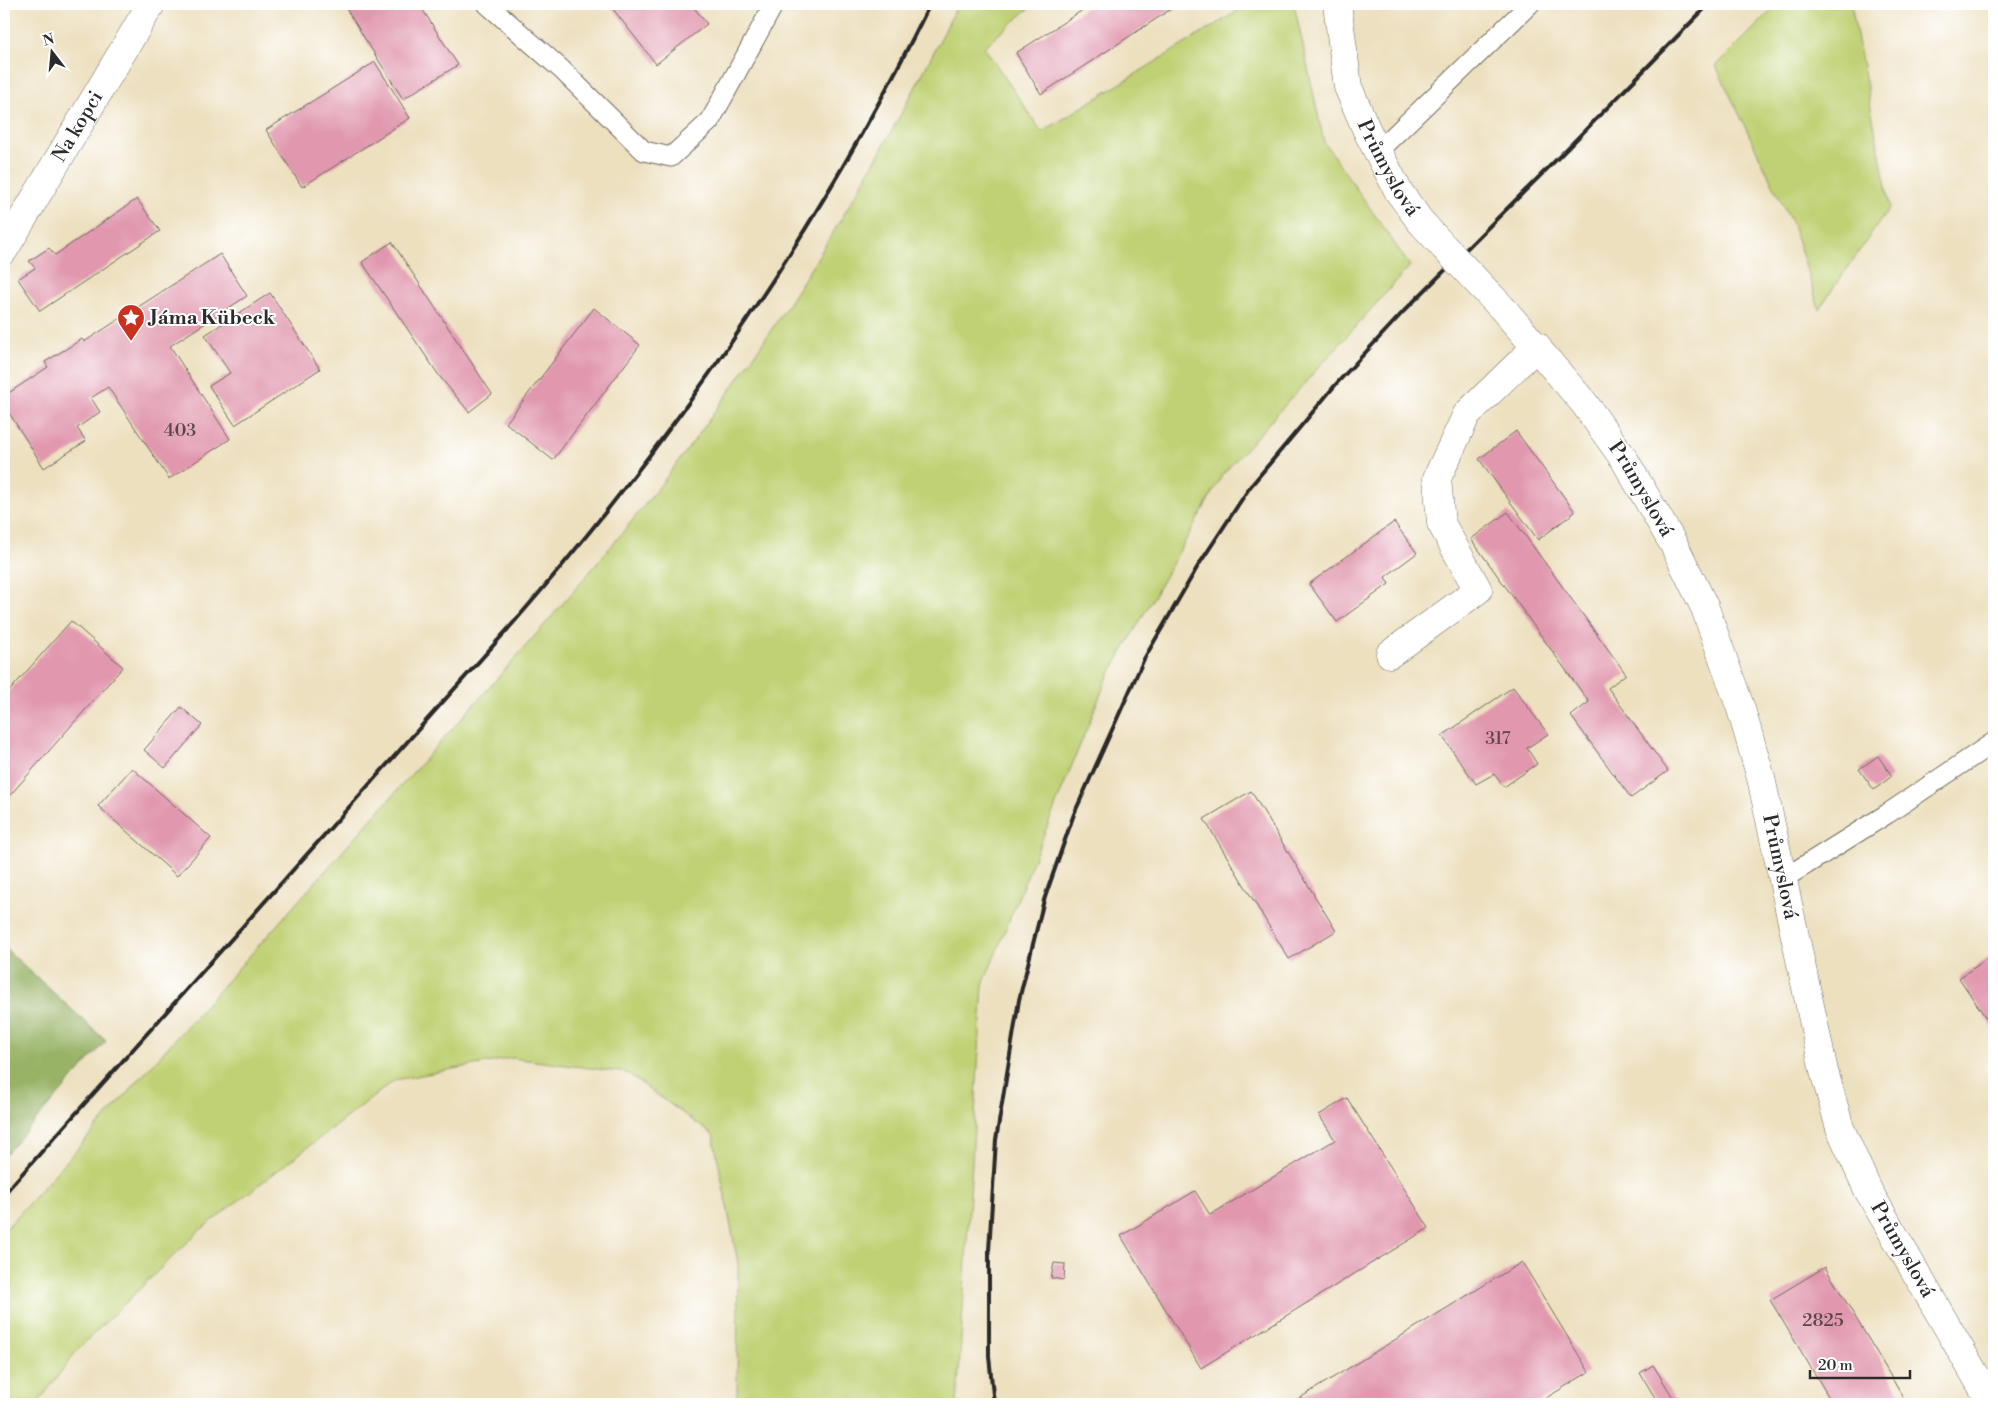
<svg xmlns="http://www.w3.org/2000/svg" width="1998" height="1408" font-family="'Libre Bodoni',serif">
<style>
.green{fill:#c0d174;stroke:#767e50}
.forest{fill:#98b366;stroke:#626f48}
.building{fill:#e198af}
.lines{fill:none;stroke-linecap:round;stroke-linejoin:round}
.lane-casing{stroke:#6f6a5f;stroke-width:21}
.street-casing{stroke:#6f6a5f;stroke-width:29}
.secondary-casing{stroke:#6f6a5f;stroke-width:29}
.lane{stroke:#fff;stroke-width:19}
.street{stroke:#fff;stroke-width:28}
.secondary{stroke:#fff;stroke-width:28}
.rail{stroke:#2b2b2b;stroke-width:4}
.street-bridge-casing{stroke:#6f6a5f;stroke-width:29;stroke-linecap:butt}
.street-bridge{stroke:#fff;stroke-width:28}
.labels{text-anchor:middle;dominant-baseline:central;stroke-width:4;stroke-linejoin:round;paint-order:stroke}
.number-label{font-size:18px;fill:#58464c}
.street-label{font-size:20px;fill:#2b2b2b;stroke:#fff}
.poi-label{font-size:20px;font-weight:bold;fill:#2b2b2b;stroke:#fff;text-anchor:start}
</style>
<rect width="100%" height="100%" fill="#fff"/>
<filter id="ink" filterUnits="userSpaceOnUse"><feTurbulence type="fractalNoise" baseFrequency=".02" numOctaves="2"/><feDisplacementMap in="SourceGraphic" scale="10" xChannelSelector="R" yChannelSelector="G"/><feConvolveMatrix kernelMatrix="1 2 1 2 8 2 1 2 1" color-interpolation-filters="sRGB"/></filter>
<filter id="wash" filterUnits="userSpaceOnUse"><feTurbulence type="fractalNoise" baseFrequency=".0096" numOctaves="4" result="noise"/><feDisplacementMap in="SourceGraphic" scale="20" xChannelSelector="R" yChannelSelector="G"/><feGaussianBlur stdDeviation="1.12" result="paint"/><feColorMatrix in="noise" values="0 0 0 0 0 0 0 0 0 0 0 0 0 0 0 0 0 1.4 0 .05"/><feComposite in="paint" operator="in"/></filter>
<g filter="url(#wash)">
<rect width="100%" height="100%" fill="#ede0bf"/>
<path class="green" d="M 958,4 L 1034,4 L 984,47 L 1042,132 L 1249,4 L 1294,4 L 1324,142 L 1410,266 L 1223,474 L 1106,681 L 983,985 L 957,1404 L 737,1404 L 738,1263 L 713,1135 L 627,1073 L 512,1058 L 395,1080 L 199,1231 L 78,1349 L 37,1404 L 4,1404 L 4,1231 C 136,1083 268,935 401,786 C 500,675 601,566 690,446 C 793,307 882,158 958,4 Z
M 1778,4 L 1851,4 L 1890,207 L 1819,309 L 1793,226 L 1716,66 Z"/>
<path class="forest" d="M 4,947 L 106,1041 L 4,1156 Z"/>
<g id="blocks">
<path class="building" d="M 343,4 L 419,4 L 458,65 L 403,99 Z
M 609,4 L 691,4 L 707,24 L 656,64 Z
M 1092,4 L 1179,4 L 1041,94 L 1016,53 Z
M 375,62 L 410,118 L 302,187 L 266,130 Z
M 137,199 L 160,231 L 40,311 L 18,279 L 35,268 L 29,261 L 49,248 L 55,255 Z
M 392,242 L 492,394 L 469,412 L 440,377 L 362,262 Z
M 220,254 L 247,296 L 170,346 L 230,439 L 169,479 L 108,387 L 91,398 L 100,412 L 77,428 L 86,441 L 44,468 L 4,405 L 4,396 L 48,367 L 45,362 L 82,339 L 84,342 Z
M 270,293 L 320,369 L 235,425 L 209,386 L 230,373 L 205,335 Z
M 594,308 L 640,345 L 553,460 L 506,423 Z
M 1516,431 L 1575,512 L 1538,540 L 1479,459 Z
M 1508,512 L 1626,674 L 1608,688 L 1668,771 L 1631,798 L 1571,716 L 1589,702 L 1471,539 Z
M 1394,522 L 1417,553 L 1385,577 L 1389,584 L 1337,622 L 1309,584 Z
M 71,621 L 123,667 L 4,802 L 4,697 Z
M 1513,687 L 1548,734 L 1527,748 L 1537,764 L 1504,787 L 1494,774 L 1476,784 L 1442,736 Z
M 181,707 L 202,725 L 165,768 L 144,750 Z
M 1878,756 L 1892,776 L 1874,790 L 1859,769 Z
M 132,768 L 211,838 L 177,876 L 98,806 Z
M 1251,791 L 1336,931 L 1289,959 L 1204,819 Z
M 1994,954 L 1994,1030 L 1959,978 Z
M 1347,1098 L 1429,1228 L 1201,1368 L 1121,1236 L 1195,1191 L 1210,1215 L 1335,1140 L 1319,1115 Z
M 1522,1262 L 1589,1372 L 1536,1404 L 1290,1404 Z
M 1054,1263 L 1065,1264 L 1064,1280 L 1051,1278 Z
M 1825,1267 L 1877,1353 L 1907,1404 L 1833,1404 L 1770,1300 Z
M 1653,1365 L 1677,1404 L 1659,1404 L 1640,1373 Z"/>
</g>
</g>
<g filter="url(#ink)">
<use href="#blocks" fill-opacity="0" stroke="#6f6a5f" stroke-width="1"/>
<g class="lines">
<defs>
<path id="lane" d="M 487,4 L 561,69 L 644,151 L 671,157 L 710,121 L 774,4
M 1377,152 L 1530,4
M 1783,879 L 1887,814 L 1994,742"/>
<g id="street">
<path id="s1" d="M 1337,4 L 1348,87 L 1368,133 L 1399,192 L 1420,221 L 1444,247"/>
<path id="s2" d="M 1504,310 L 1584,403 L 1624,459 L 1674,545 L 1705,608 L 1741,709 L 1761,778 L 1824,1071 L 1840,1128 L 1868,1190 L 1992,1404"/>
<path d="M 1390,654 L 1478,590 L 1441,523 L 1437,478 L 1467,414 L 1537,346"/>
</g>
<g id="secondary">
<path id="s3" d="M 4,250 L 151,4"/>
</g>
</defs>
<use href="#lane" class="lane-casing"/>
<use href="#street" class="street-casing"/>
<use href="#secondary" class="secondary-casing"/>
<use href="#lane" class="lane"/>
<use href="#street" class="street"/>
<use href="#secondary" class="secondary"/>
<path class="rail" d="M 4,1194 L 515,621 C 679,432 820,228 930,4
M 994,1404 L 989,1356 L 989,1250 L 996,1140 L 1019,1000 L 1044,900 L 1074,814 L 1144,659 L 1198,566 L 1250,487 L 1337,383 L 1404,311 L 1555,161 L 1709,4"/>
<defs>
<path id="street-bridge" d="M 1444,247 L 1504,310"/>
</defs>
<use href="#street-bridge" class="street-bridge-casing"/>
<use href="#street-bridge" class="street-bridge"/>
</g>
</g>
<defs>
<symbol id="sight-pin" viewBox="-11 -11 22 30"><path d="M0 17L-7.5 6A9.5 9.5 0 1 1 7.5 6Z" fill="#c8321e" stroke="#fff"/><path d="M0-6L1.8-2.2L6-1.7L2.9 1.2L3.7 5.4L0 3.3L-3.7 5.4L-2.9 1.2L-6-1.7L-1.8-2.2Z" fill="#fff"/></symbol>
</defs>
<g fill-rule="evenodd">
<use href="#sight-pin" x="115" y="302" width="32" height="43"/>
</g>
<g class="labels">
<g class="number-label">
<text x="180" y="430">403</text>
<text x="1498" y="738">317</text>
<text x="1823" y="1320">2825</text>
</g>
<g class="street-label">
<text stroke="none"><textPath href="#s3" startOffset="144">Na kopci</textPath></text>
<text stroke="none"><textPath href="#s1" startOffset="174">Průmyslová</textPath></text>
<text stroke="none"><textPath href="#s2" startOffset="226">Průmyslová</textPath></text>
<text stroke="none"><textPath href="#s2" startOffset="631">Průmyslová</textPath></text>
<text stroke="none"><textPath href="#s2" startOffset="1036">Průmyslová</textPath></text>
</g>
<g class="poi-label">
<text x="150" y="318">Jáma Kübeck</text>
</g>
</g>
<rect width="1998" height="1408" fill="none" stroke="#fff" stroke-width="20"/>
<g transform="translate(52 52) rotate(344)" stroke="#ffffff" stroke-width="4" paint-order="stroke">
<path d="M0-4L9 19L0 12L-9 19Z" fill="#2b2b2b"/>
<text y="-8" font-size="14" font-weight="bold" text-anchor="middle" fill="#2b2b2b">N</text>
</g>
<path d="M1810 1370v8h100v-8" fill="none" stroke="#2b2b2b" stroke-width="2.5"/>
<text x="1818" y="1370" font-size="15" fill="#2b2b2b" stroke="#ffffff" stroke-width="4" paint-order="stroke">20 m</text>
</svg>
